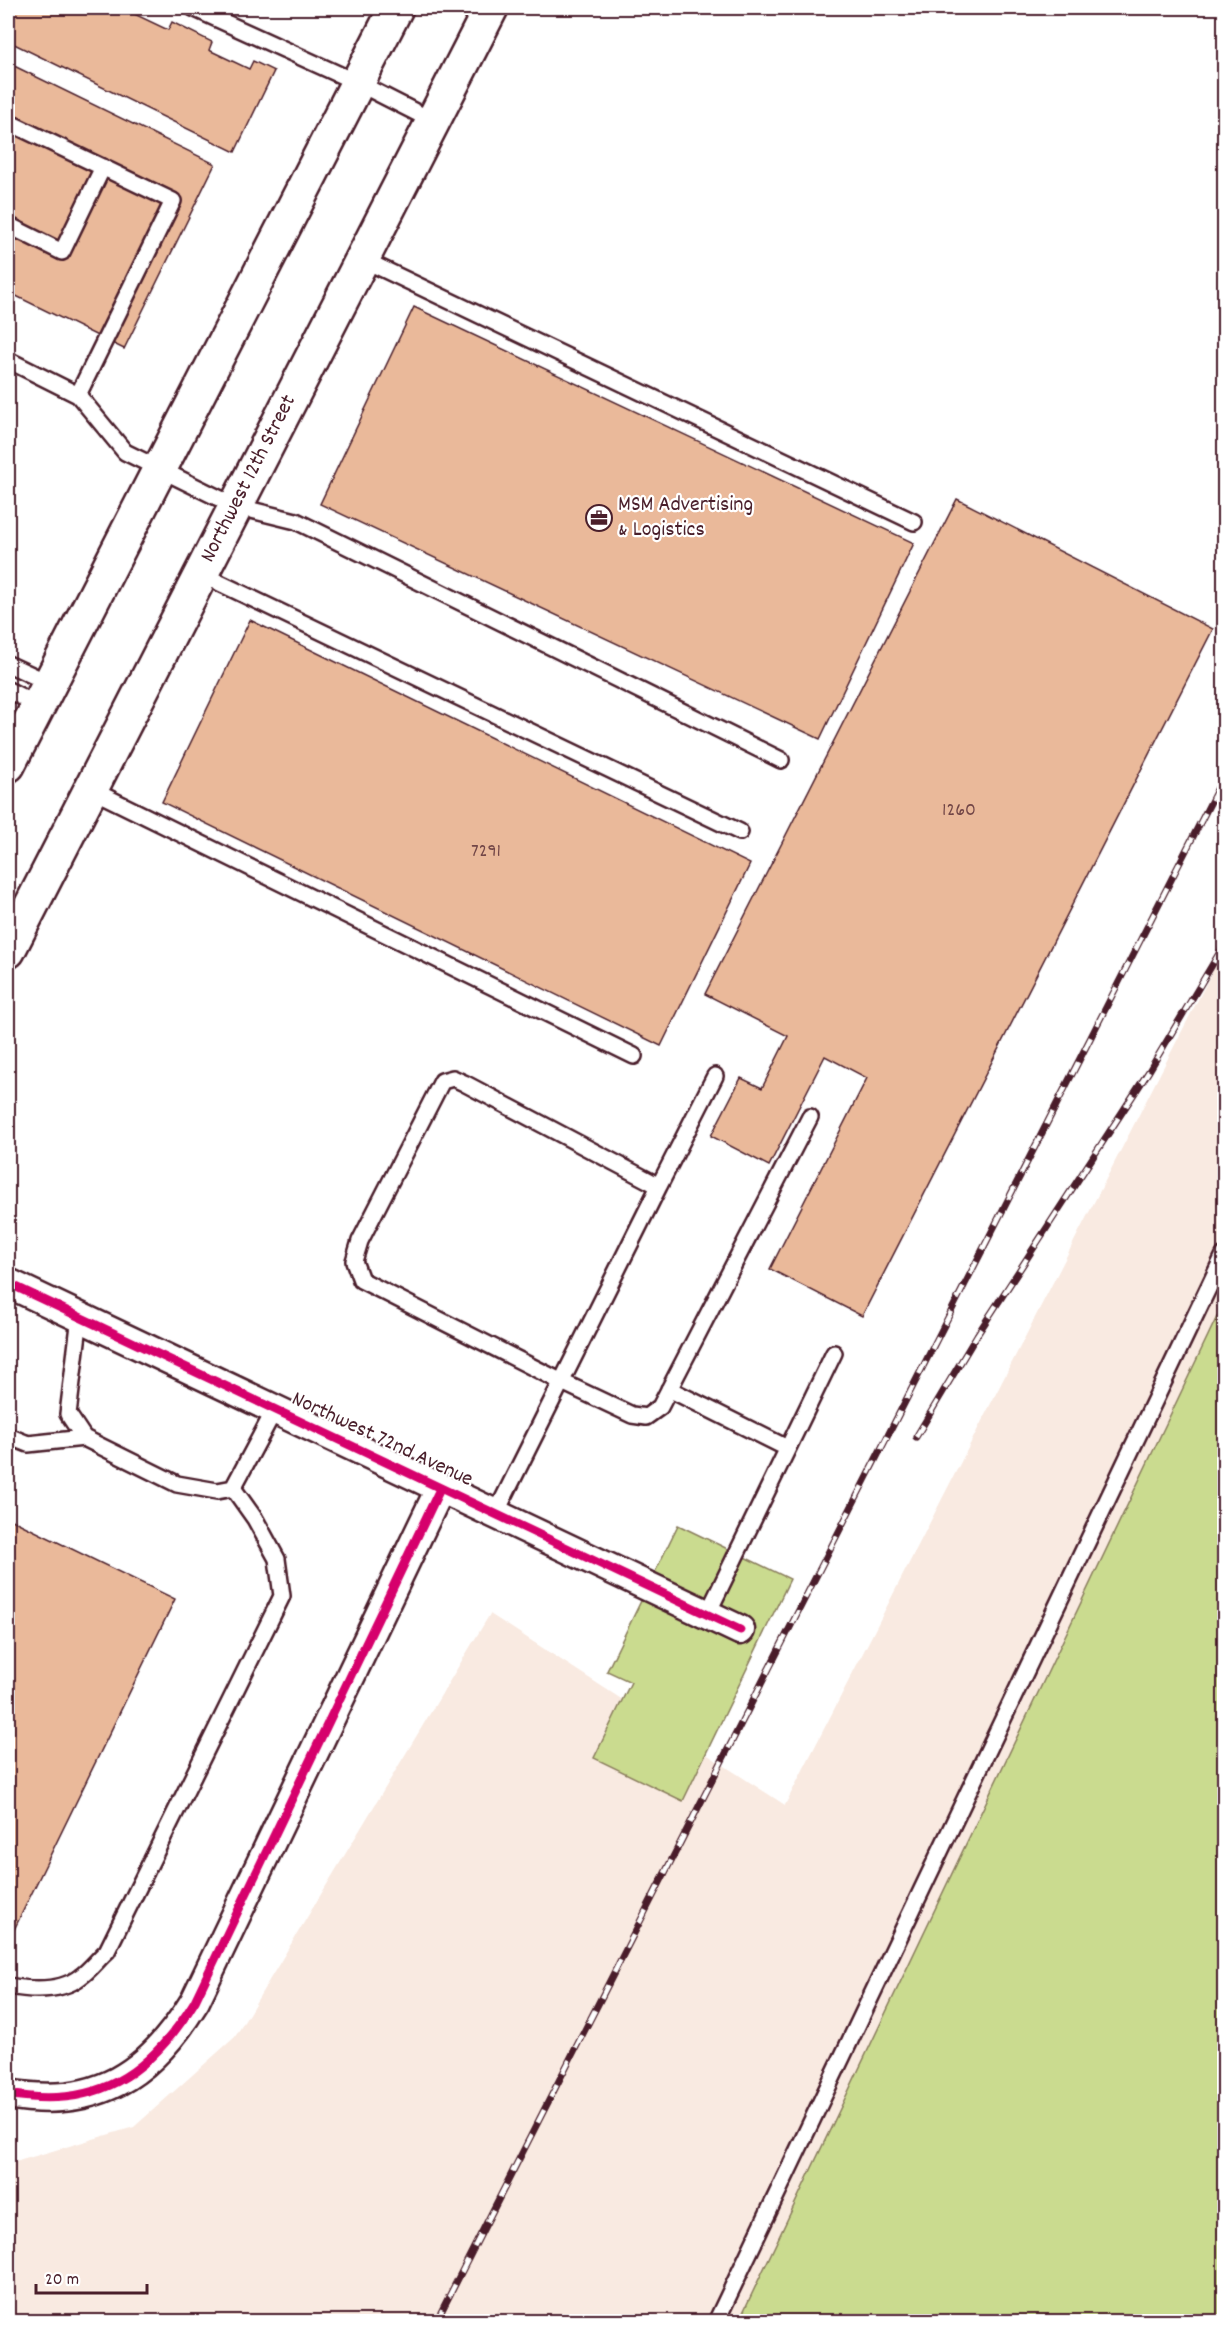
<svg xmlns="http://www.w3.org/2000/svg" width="1232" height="2329" font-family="Dekko,sans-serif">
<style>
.built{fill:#f9eae1}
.green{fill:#cadb8f;stroke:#8a7d5d;stroke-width:1.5}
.building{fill:#eab99a;stroke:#4a1f2b;stroke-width:1.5}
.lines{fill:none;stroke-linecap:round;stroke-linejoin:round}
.lane-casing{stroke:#4a1f2b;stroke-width:20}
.street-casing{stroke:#4a1f2b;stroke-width:33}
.secondary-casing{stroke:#4a1f2b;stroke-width:38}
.lane{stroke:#fff;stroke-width:15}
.street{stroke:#fff;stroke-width:28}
.secondary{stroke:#fff;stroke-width:33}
.rail-casing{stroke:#4a1f2b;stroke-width:7}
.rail{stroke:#fff;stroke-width:4.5;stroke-dasharray:14;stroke-linecap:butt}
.cycleway-casing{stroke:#fff;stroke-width:13}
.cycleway{stroke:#d6006c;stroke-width:9}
.labels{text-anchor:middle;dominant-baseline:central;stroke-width:4.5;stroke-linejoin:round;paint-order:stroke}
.number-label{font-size:20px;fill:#724647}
.street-label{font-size:22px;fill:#4a1f2b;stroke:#fff}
.poi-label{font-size:22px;fill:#4a1f2b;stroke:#fff;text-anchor:start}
</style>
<rect width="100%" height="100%" fill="#fff"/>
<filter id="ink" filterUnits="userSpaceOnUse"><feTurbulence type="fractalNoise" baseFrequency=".0167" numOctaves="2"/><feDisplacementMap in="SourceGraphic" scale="12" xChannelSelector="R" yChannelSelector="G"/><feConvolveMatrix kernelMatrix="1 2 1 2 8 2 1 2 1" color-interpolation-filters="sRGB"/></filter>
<g filter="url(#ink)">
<path class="built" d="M 1224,949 L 1224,2321 L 8,2321 L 8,2164 L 134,2127 L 235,2037 L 490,1614 L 785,1805 Z"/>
<path class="green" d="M 1224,1302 L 1224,2321 L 739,2321 Z
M 678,1525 L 790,1579 L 683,1801 L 594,1758 L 631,1682 L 607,1671 Z"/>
<path class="building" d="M 8,8 L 130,8 L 128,11 L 168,30 L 172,22 L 212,42 L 209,50 L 249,69 L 253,61 L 274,71 L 235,152 L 8,41 Z
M 8,63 L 215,164 L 124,349 L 8,292 Z
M 414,307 L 914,543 L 820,739 L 320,504 Z
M 957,499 L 1213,629 L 862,1316 L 770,1269 L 867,1078 L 825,1056 L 769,1166 L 711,1136 L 741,1078 L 762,1088 L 788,1036 L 705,994 Z
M 250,620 L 750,864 L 661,1046 L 162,802 Z
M 8,1518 L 175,1599 L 8,1942 Z"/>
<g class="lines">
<defs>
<path id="lane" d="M 193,8 L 358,83 L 433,121
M 8,122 L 173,201 L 78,395
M 8,225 L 62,252 L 103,167
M 362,259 L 914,522
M 8,360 L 78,395 L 125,452 L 235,506 L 296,521 L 781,760
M 201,574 L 740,832
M 8,664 L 49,683
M 8,690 L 38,705
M 90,789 L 634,1056
M 659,1186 L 715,1076
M 80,1317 L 68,1414 L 84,1438 L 177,1484 L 217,1491 L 233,1488 L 274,1411
M 669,1389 L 787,1448
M 8,1436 L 28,1444 L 84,1438
M 495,1515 L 659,1186 L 464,1083 L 453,1078 L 442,1081 L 360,1241 L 354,1261 L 361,1280 L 562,1382 L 632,1415 L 646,1417 L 660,1407 L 810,1117
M 707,1615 L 834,1353
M 8,1986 C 30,1990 61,1992 80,1977 C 90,1970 98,1959 107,1951 L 282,1596 L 277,1559 L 255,1519 L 233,1488
M 716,2322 L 1224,1255"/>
<path id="street" d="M 8,1283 L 740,1630
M 8,2094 C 96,2110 150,2075 195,2001 L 440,1489"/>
<path id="secondary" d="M 8,765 L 396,8
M 8,951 L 491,8"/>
</defs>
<use href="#lane" class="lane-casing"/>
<use href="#street" class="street-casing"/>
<use href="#secondary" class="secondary-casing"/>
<use href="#lane" class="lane"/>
<use href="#street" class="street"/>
<use href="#secondary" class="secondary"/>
<defs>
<path id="rail" d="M 916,1437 L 977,1335 L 1149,1071 L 1224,945
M 436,2322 L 1224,776"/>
</defs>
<use href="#rail" class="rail-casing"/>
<use href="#rail" class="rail"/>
<defs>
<path id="cycleway" d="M 8,1283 L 740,1630
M 8,2094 C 96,2110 150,2075 195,2001 L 440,1489"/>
</defs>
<use href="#cycleway" class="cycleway-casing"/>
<use href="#cycleway" class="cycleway"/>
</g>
</g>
<defs>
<symbol id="office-ring" viewBox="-11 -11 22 22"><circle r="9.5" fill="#fff" stroke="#4a1f2b" stroke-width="1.5"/><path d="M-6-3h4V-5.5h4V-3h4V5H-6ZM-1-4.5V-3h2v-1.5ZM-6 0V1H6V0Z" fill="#4a1f2b"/></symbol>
</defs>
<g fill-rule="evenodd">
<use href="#office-ring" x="584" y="503" width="30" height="30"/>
</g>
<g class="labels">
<g class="number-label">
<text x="959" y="811">1260</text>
<text x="486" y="852">7291</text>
</g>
<g class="street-label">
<text transform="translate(249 479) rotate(-63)">Northwest 12th Street</text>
<text transform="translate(382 1440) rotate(25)">Northwest 72nd Avenue</text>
</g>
<g class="poi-label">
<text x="618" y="505">MSM Advertising<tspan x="618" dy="25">&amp; Logistics</tspan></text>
</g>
</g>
<rect width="1232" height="2329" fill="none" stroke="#fff" stroke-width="30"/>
<rect x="15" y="15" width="1202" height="2299" fill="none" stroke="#4a1f2b" stroke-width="2" filter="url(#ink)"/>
<path d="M36 2284v9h111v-9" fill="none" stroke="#4a1f2b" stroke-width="3"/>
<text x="45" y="2284" font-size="18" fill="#4a1f2b" stroke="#ffffff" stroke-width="4.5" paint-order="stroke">20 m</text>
</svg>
